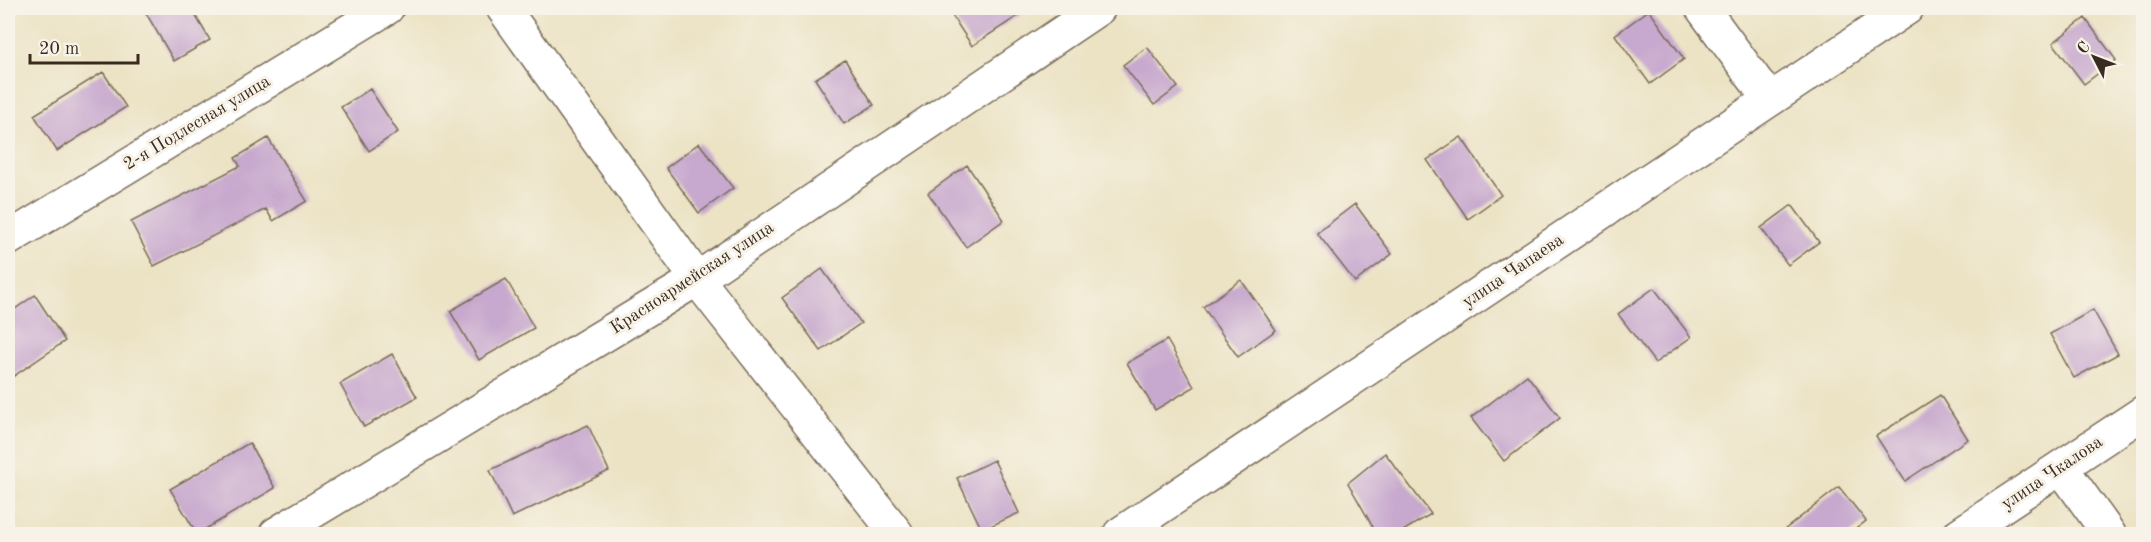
<svg xmlns="http://www.w3.org/2000/svg" width="2151" height="542" font-family="'Old Standard TT',serif">
<style>
.building{fill:#c7a8ce}
.lines{fill:none;stroke-linecap:round;stroke-linejoin:round}
.minor-casing{stroke:#796b58;stroke-width:36}
.minor{stroke:#fff;stroke-width:33}
.labels{text-anchor:middle;dominant-baseline:central;stroke-width:6;stroke-linejoin:round;paint-order:stroke}
.street-label{font-size:18px;fill:#3b2a1e;stroke:#f7f3e8}
</style>
<rect width="100%" height="100%" fill="#f7f3e8"/>
<filter id="ink" filterUnits="userSpaceOnUse"><feTurbulence type="fractalNoise" baseFrequency=".0167" numOctaves="2"/><feDisplacementMap in="SourceGraphic" scale="12" xChannelSelector="R" yChannelSelector="G"/><feConvolveMatrix kernelMatrix="1 2 1 2 8 2 1 2 1" color-interpolation-filters="sRGB"/></filter>
<filter id="wash" filterUnits="userSpaceOnUse"><feTurbulence type="fractalNoise" baseFrequency=".008" numOctaves="4" result="noise"/><feDisplacementMap in="SourceGraphic" scale="24" xChannelSelector="R" yChannelSelector="G"/><feGaussianBlur stdDeviation="1.35" result="paint"/><feColorMatrix in="noise" values="0 0 0 0 0 0 0 0 0 0 0 0 0 0 0 0 0 1.4 0 .05"/><feComposite in="paint" operator="in"/></filter>
<g filter="url(#wash)">
<rect width="100%" height="100%" fill="#ece3c5"/>
<g id="blocks">
<path class="building" d="M 143,8 L 191,8 L 210,40 L 174,61 Z
M 947,8 L 1030,8 L 972,46 Z
M 1649,10 L 1684,59 L 1650,84 L 1615,35 Z
M 2085,18 L 2116,60 L 2084,84 L 2053,43 Z
M 1147,47 L 1178,87 L 1154,105 L 1123,65 Z
M 845,60 L 874,105 L 844,124 L 815,79 Z
M 103,72 L 126,107 L 57,151 L 34,115 Z
M 370,89 L 398,132 L 369,151 L 341,107 Z
M 1461,137 L 1501,195 L 1468,219 L 1427,160 Z
M 268,138 L 307,201 L 273,221 L 266,209 L 154,266 L 131,222 L 240,166 L 235,158 Z
M 699,143 L 733,188 L 699,213 L 666,168 Z
M 967,165 L 1004,220 L 966,247 L 928,193 Z
M 1355,204 L 1392,254 L 1355,282 L 1317,233 Z
M 1792,205 L 1819,242 L 1788,265 L 1761,228 Z
M 822,269 L 861,323 L 821,351 L 782,298 Z
M 506,279 L 534,328 L 479,360 L 450,311 Z
M 1241,280 L 1276,330 L 1238,357 L 1203,307 Z
M 1654,288 L 1691,337 L 1655,363 L 1618,314 Z
M 35,295 L 65,341 L 8,380 L 8,314 Z
M 2093,310 L 2118,354 L 2074,378 L 2050,334 Z
M 1167,340 L 1194,387 L 1155,410 L 1127,363 Z
M 392,354 L 417,397 L 364,427 L 340,384 Z
M 1527,375 L 1560,418 L 1504,461 L 1471,418 Z
M 1940,395 L 1968,439 L 1905,481 L 1876,436 Z
M 588,425 L 609,471 L 512,517 L 490,470 Z
M 249,443 L 275,488 L 197,534 L 170,489 Z
M 1385,453 L 1431,514 L 1398,534 L 1377,534 L 1348,483 Z
M 994,460 L 1019,513 L 982,530 L 957,478 Z
M 1839,487 L 1866,521 L 1849,534 L 1779,534 Z"/>
</g>
</g>
<g filter="url(#ink)">
<use href="#blocks" fill-opacity="0" stroke="#796b58" stroke-width="1.5"/>
<g class="lines">
<defs>
<path id="minor" d="M 503,8 L 697,279 L 897,534
M 1702,8 L 1769,99
M 8,239 L 387,8
M 2061,467 L 2109,534
M 276,534 L 697,279 L 1099,8
M 1120,534 L 1907,8
M 1960,534 L 2144,412"/>
</defs>
<use href="#minor" class="minor-casing"/>
<use href="#minor" class="minor"/>
</g>
</g>
<g class="labels">
<g class="street-label">
<text transform="translate(197 123) rotate(-31)">2-я Подлесная улица</text>
<text transform="translate(1513 271) rotate(-34)">улица Чапаева</text>
<text transform="translate(692 278) rotate(-33)">Красноармейская улица</text>
<text transform="translate(2052 473) rotate(-34)">улица Чкалова</text>
</g>
</g>
<rect width="2151" height="542" fill="none" stroke="#f7f3e8" stroke-width="30"/>
<g transform="translate(2094 57) rotate(312)" stroke="#f7f3e8" stroke-width="4.5" paint-order="stroke">
<path d="M0-4.5L10 22L0 15L-10 22Z" fill="#3b2a1e"/>
<text y="-9" font-size="16" font-weight="bold" text-anchor="middle" fill="#3b2a1e">С</text>
</g>
<path d="M30 54v9h108v-9" fill="none" stroke="#3b2a1e" stroke-width="3"/>
<text x="39" y="54" font-size="18" fill="#3b2a1e" stroke="#f7f3e8" stroke-width="4.5" paint-order="stroke">20 m</text>
</svg>
